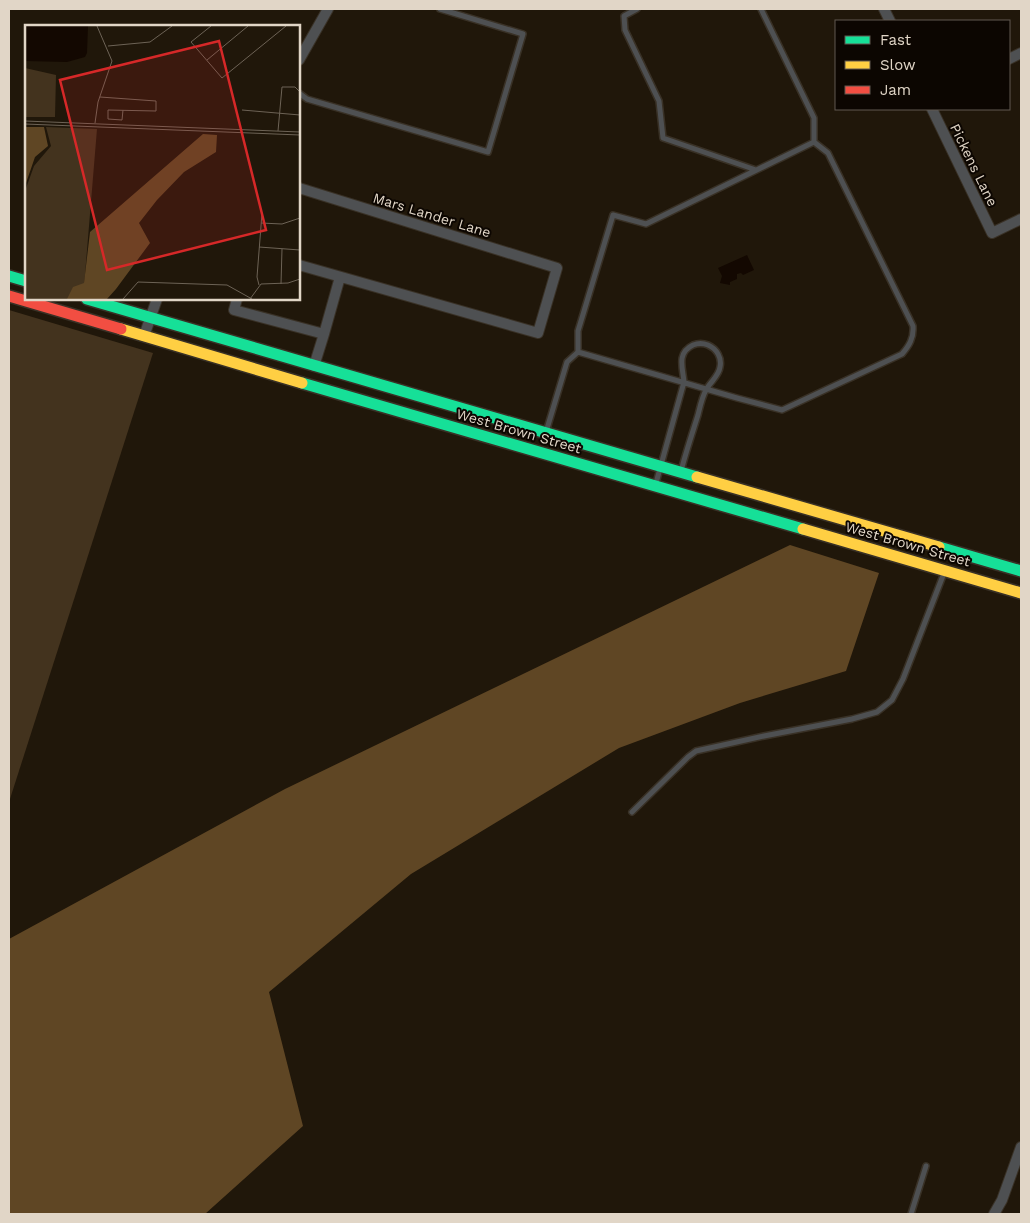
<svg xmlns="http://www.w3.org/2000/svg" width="1030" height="1223" font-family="'Work Sans',sans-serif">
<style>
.green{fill:#43331e}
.forest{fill:#5f4624}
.water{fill:#130801}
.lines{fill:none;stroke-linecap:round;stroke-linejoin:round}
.lane-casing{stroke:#393126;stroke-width:8}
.street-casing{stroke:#393126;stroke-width:12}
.fast-casing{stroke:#393126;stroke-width:14}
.slow-casing{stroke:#393126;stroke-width:14}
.jam-casing{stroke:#393126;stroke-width:14}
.lane{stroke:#4e5052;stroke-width:5}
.street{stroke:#4e5052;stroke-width:10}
.fast{stroke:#16e098;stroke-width:11}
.slow{stroke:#ffcf43;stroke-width:11}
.jam{stroke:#f24e42;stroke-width:11}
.labels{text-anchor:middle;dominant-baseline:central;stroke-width:4;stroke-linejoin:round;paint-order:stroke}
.street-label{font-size:14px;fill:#e1d6c7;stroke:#0c0601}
.inset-road{fill:none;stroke:#6d6356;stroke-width:1}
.view{fill:#d62828;fill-opacity:0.15;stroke:#d62828;stroke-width:2.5}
.inset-edge{fill:none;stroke:#e1d6c7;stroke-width:2.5}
</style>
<rect width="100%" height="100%" fill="#20170a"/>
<path class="green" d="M 9,310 L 153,353 L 9,802 Z"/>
<path class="forest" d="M 790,545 L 879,573 L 846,671 L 740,703 L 619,748 L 411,874 L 269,992 L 303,1126 L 205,1214 L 9,1214 L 9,939 L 285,789 Z"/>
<path class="water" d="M 747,255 L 754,270 L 743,275 L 741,273 L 737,274 L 737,279 L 730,282 L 730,285 L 720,283 L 722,276 L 718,268 Z"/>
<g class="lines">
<defs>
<path id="lane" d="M 637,9 L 624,16 L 625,30 L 659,101 L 663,138 L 756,170
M 761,9 L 814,118 L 814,142
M 299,93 L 307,99 L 488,152 L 523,34 L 440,9
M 814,142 L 828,153 L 913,326 C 914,338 909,346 902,354 L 782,410 L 737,398 L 578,352 L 578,331 L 613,215 L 646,224 Z
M 546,432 L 567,362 L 578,352
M 656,483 L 684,382 C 683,369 676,353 693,345 C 698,343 703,343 708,345 C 717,349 722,358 720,367 C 719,376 710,382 706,390 C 702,397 700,407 698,415 C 692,434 686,452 681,471
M 632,812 L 688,757 L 696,751 L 764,736 L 852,719 L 877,712 L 892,700 L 903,679 L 944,573
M 911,1214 L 926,1166"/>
<path id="street" d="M 884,9 L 890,21
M 1009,59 L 1021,53
M 299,60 L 328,9
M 932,109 L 992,233 L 1021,219
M 299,188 L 557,268 L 538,333 L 299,265
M 237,299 L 234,310 L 324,334 L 340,277
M 144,336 L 157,299
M 314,366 L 324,334
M 994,1214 L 1002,1200 L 1021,1147"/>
<path id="fast" d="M 9,276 L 26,281
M 87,299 L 697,477
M 302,383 L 803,529
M 939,547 L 1021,571"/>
<path id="slow" d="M 121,329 L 302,383
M 697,477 L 939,547
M 803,529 L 1021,593"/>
<path id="jam" d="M 9,296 L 121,329"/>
</defs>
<use href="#lane" class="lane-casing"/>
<use href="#street" class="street-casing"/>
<use href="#fast" class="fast-casing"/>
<use href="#slow" class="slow-casing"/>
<use href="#jam" class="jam-casing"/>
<use href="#lane" class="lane"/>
<use href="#street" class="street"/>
<use href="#fast" class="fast"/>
<use href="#slow" class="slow"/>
<use href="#jam" class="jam"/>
</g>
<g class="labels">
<g class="street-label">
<text transform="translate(974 165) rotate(64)">Pickens Lane</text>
<text transform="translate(432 215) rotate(17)">Mars Lander Lane</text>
<text transform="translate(519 431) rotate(16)">West Brown Street</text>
<text transform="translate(908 544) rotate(16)">West Brown Street</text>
</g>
</g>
<g transform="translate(25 25)">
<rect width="275" height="275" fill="#20170a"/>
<path d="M 0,43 L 31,50 L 30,92 L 0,92 ZM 21,102 L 72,104 L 58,274 L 0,274 L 0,166 L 9,141 L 26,121 Z" fill="#43331e"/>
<path d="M 0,102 L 19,102 L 23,121 L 10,132 L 0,161 ZM 178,109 L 192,110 L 191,127 L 159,147 L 132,175 L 114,198 L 125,218 L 91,264 L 82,274 L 42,274 L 48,262 L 59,258 L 65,207 Z" fill="#5f4624"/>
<path d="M 0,1 L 63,1 L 62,28 L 60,32 L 42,37 L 0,36 Z" fill="#130801"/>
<path class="inset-road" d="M 186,1 L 166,17 L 197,53 L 261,1M 83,21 L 125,17 L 147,1M 182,35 L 223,1M 75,72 L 131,76 L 131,86 L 83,85 L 83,94 L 97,95 L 98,85M 217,85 L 275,90M 0,96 L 275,107M 70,98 L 73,77 L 87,36 L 72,1M 0,99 L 275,110M 253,106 L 257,62 L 270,62 L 275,67M 236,198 L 257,199 L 275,193M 234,222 L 275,225M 256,259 L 257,224M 234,260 L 232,252 L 237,188M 98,274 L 113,257 L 202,260 L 227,274M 225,274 L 236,259 L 263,258 L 275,254"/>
<path class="view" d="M 194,16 L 241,205 L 82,245 L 35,55 Z"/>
<rect width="275" height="275" class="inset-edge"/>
</g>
<rect width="1030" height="1223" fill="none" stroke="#e1d6c7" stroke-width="20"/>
<rect x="835" y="20" width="175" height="90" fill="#0c0601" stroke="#615950"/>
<rect x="845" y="36" width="25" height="8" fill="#16e098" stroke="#615950"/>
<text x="880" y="45" font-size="15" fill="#e1d6c7">Fast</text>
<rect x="845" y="61" width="25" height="8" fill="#ffcf43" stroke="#615950"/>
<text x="880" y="70" font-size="15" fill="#e1d6c7">Slow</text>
<rect x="845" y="86" width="25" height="8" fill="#f24e42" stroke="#615950"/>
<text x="880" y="95" font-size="15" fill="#e1d6c7">Jam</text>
</svg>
